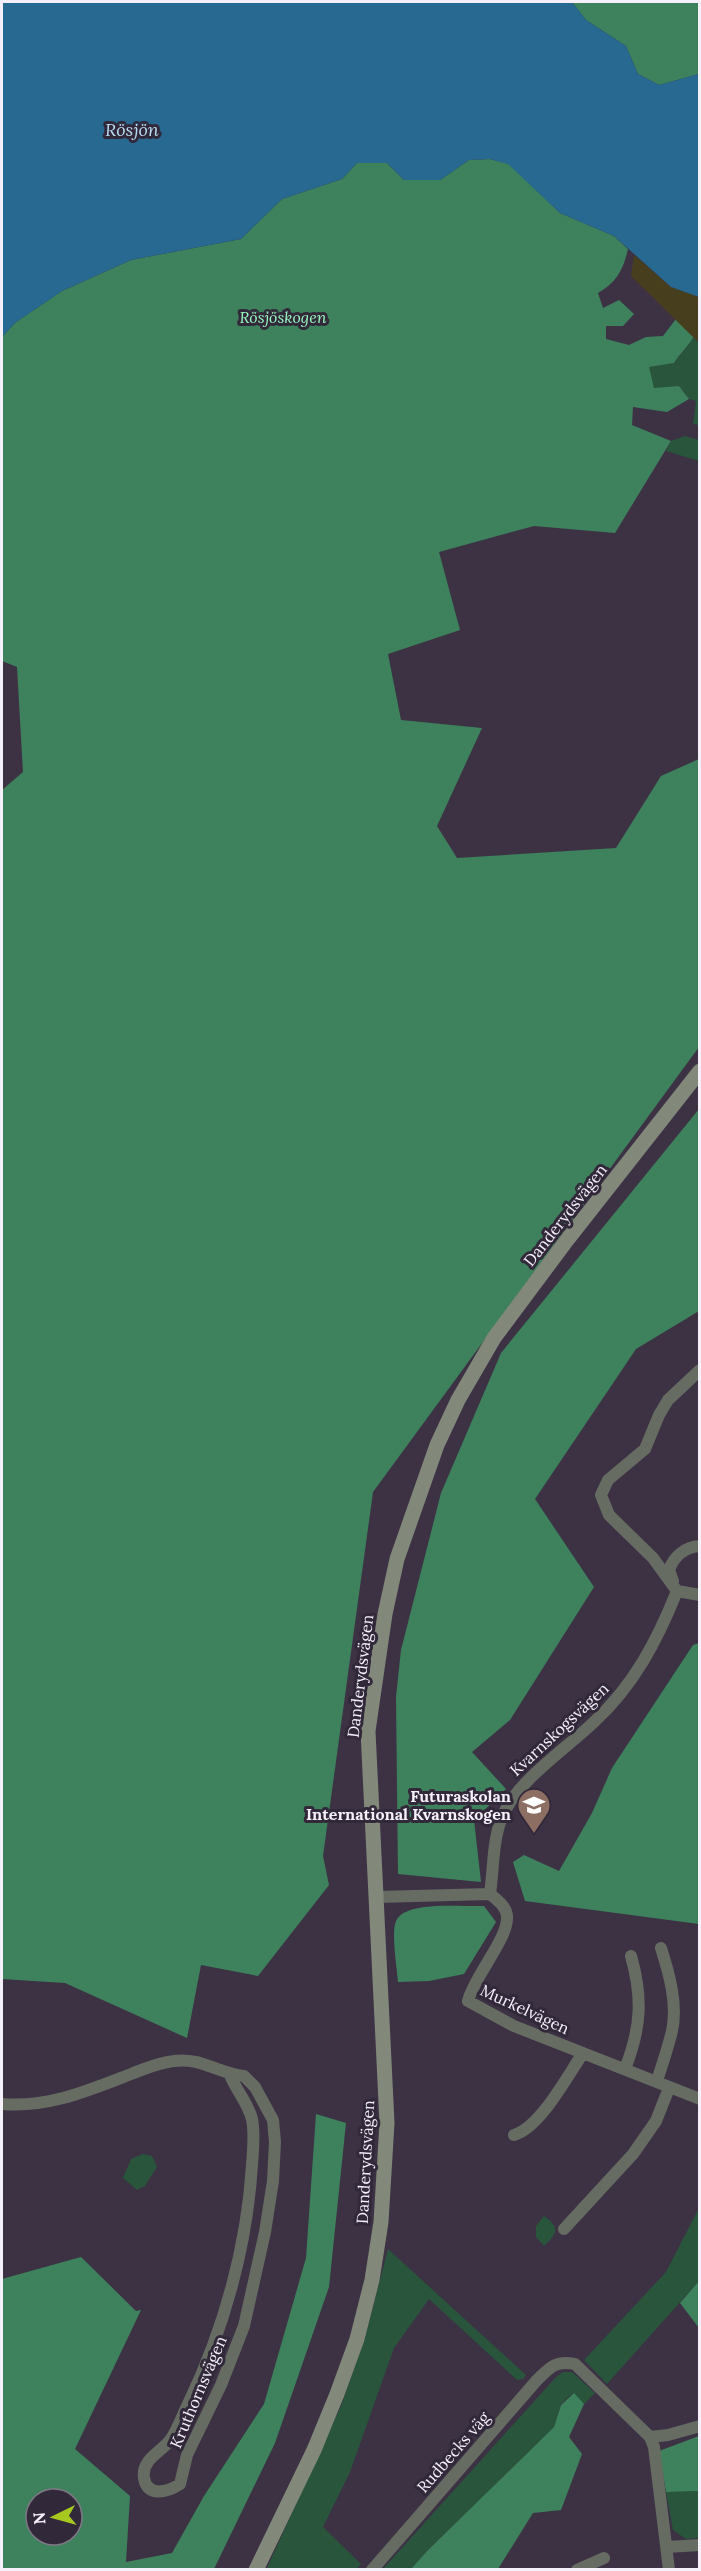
<svg xmlns="http://www.w3.org/2000/svg" width="701" height="2571" font-family="Lora,serif">
<style>
.green{fill:#28553c}
.forest{fill:#3e825d;fill-rule:evenodd}
.sand{fill:#473e1e}
.water{fill:#276990}
.lines{fill:none;stroke-linecap:round;stroke-linejoin:round}
.minor{stroke:#676c63;stroke-width:12}
.secondary{stroke:#82897b;stroke-width:15}
.labels{text-anchor:middle;dominant-baseline:central;stroke-width:6;stroke-linejoin:round;paint-order:stroke}
.park-label{font-size:16px;font-style:italic;fill:#97f7c0;stroke:#312839}
.street-label{font-size:16px;fill:#f6f0fb;stroke:#312839}
.poi-label{font-size:16px;font-weight:bold;fill:#f6f0fb;stroke:#312839;text-anchor:end}
.water-label{font-size:18px;font-style:italic;fill:#badcf3;stroke:#312839}
</style>
<rect width="100%" height="100%" fill="#3c3244"/>
<path class="green" d="M 694,336 L 699,343 L 699,425 L 693,424 L 696,401 L 689,399 L 679,386 L 653,389 L 648,367 L 674,363 C 680,353 688,347 694,336 Z
M 685,436 L 699,440 L 699,461 L 666,451 L 671,441 Z
M 143,2154 L 152,2156 L 157,2167 L 145,2186 L 137,2190 L 123,2178 L 131,2159 Z
M 699,2208 L 699,2281 L 607,2384 L 584,2360 L 666,2272 Z
M 544,2216 C 561,2228 557,2234 544,2246 L 536,2237 L 536,2226 Z
M 388,2249 L 526,2375 L 523,2379 L 517,2380 L 429,2299 L 394,2348 L 350,2472 L 323,2527 L 361,2564 L 357,2569 L 266,2570 L 341,2406 L 365,2338 Z
M 563,2372 L 572,2372 L 595,2393 L 584,2404 L 573,2393 L 561,2404 L 554,2427 L 427,2551 L 411,2569 L 382,2570 L 556,2377 Z
M 699,2491 L 699,2538 L 686,2539 L 673,2530 L 666,2492 Z"/>
<path class="forest" d="M 572,2 L 699,2 L 699,74 L 659,85 L 638,74 L 626,46 L 586,20 Z
M 490,159 L 509,164 L 560,213 L 614,236 L 628,249 C 623,270 617,282 598,293 L 603,308 L 619,300 L 634,314 L 623,326 L 606,326 L 606,339 L 629,345 L 646,337 L 663,336 L 676,319 L 694,336 C 688,347 680,353 674,363 L 649,367 L 654,388 L 679,386 L 689,399 L 667,412 L 633,407 L 632,425 L 671,441 L 615,533 L 534,526 L 439,552 L 460,630 L 388,654 L 401,720 L 482,728 L 437,826 L 457,858 L 616,848 L 661,776 L 699,759 L 699,1047 L 373,1492 L 323,1856 L 329,1885 L 258,1976 L 201,1965 L 187,2038 L 65,1983 L 2,1979 L 2,790 L 23,772 L 17,667 L 2,661 L 2,337 L 16,322 L 62,291 L 131,260 L 241,239 L 282,199 L 342,179 L 357,163 L 387,163 L 404,180 L 440,180 L 469,160 Z
M 699,1109 L 699,1311 L 636,1349 L 535,1499 L 594,1587 L 510,1720 L 472,1752 L 506,1789 L 474,1820 L 481,1882 L 398,1874 L 396,1697 L 401,1650 L 441,1493 L 501,1353 Z
M 699,1643 L 699,1924 L 525,1901 L 513,1862 L 524,1855 L 559,1871 L 592,1813 L 612,1768 L 693,1645 Z
M 484,1906 L 496,1922 L 464,1974 L 429,1981 L 398,1982 C 397,1969 391,1932 396,1921 C 405,1900 463,1907 484,1906 Z
M 316,2114 L 346,2123 L 329,2287 L 275,2443 L 214,2569 L 2,2569 L 2,2279 L 81,2257 L 136,2311 L 141,2310 L 75,2449 L 130,2496 L 126,2562 L 172,2553 L 204,2496 L 264,2404 L 306,2258 ZM 36,2499 L 72,2499 L 72,2535 L 36,2535 Z
M 699,2281 L 699,2328 L 680,2303 Z
M 574,2393 L 584,2404 L 569,2437 L 582,2454 L 561,2510 L 533,2513 L 498,2569 L 411,2569 L 427,2551 L 554,2427 L 561,2405 Z
M 699,2436 L 699,2491 L 666,2492 L 659,2451 Z"/>
<path class="sand" d="M 634,255 L 671,287 L 699,297 L 699,343 L 631,276 Z"/>
<path class="water" d="M 2,2 L 572,2 L 586,20 L 626,46 L 638,74 L 659,85 L 699,74 L 699,297 L 671,287 L 614,236 L 560,213 L 508,164 L 490,159 L 469,160 L 440,180 L 404,180 L 387,163 L 357,163 L 342,179 L 282,199 L 241,239 L 131,260 L 62,291 L 16,322 L 2,337 Z"/>
<g class="lines">
<path class="minor" d="M 673,1581 L 669,1570 C 674,1556 685,1547 700,1546
M 677,1591 L 653,1558 L 609,1515 L 601,1495 L 608,1480 L 645,1449 L 659,1415 L 668,1400 L 700,1370
M 677,1591 L 700,1595
M 490,1894 C 497,1900 506,1906 507,1916 C 509,1938 474,1976 468,2001 L 514,2026 L 700,2099
M 377,1897 L 490,1894 C 494,1867 492,1833 506,1809 C 522,1778 568,1747 594,1722 C 634,1685 657,1641 677,1591
M 625,2069 C 641,2028 643,1998 631,1956
M 657,2081 C 662,2065 668,2048 672,2031 C 678,2004 669,1973 661,1948
M 2,2104 C 46,2108 85,2092 126,2076 C 141,2070 157,2063 174,2061 C 201,2057 219,2074 244,2076 L 255,2087 L 273,2120 L 275,2142 L 273,2181 L 265,2232 L 244,2326 L 221,2385 L 187,2455 L 180,2484 C 168,2492 147,2498 144,2478 C 141,2459 162,2452 171,2439 C 178,2428 183,2414 189,2402 C 224,2329 247,2246 252,2165 C 253,2150 255,2134 252,2119 C 248,2103 236,2090 230,2075
M 514,2135 C 540,2128 568,2075 583,2053
M 564,2229 L 633,2154 L 656,2121 L 669,2088
M 650,2437 L 668,2435 L 700,2426
M 667,2547 L 700,2545
M 372,2570 L 537,2380 C 550,2367 556,2360 575,2364 L 650,2437 L 654,2447 L 669,2570
M 577,2570 L 604,2558"/>
<path class="secondary" d="M 256,2570 L 314,2450 L 337,2394 L 357,2339 L 372,2280 L 381,2222 L 387,2123 L 368,1731 L 385,1614 L 397,1559 L 437,1445 L 458,1400 L 494,1338 L 567,1240 L 700,1071"/>
</g>
<defs>
<symbol id="school-pin" viewBox="-11 -11 22 30"><path d="M0 17L-7.5 6A9.5 9.5 0 1 1 7.5 6Z" fill="#8d6e63" stroke="#312839"/><path d="M0-5L7-2L0 1L-7-2ZM-4 1L0 2.5L4 1V4Q0 6-4 4Z" fill="#fff"/></symbol>
</defs>
<g fill-rule="evenodd">
<use href="#school-pin" x="515" y="1786" width="38" height="52"/>
</g>
<g class="labels">
<g class="park-label">
<text x="283" y="317">Rösjöskogen</text>
</g>
<g class="street-label">
<text transform="translate(565 1215) rotate(-52)">Danderydsvägen</text>
<text transform="translate(360 1676) rotate(-83)">Danderydsvägen</text>
<text transform="translate(559 1729) rotate(-43)">Kvarnskogsvägen</text>
<text transform="translate(525 2009) rotate(25)">Murkelvägen</text>
<text transform="translate(365 2162) rotate(-87)">Danderydsvägen</text>
<text transform="translate(198 2392) rotate(-67)">Kruthornsvägen</text>
<text transform="translate(453 2452) rotate(-49)">Rudbecks väg</text>
</g>
<g class="poi-label">
<text x="511" y="1796">Futuraskolan<tspan x="511" dy="18">International Kvarnskogen</tspan></text>
</g>
<g class="water-label">
<text x="132" y="129">Rösjön</text>
</g>
</g>
<rect width="701" height="2571" fill="none" stroke="#f6f0fb" stroke-width="6"/>
<g transform="translate(54 2517) rotate(265)"><circle r="28" fill="#312839" stroke="#807887" stroke-width="1.5"/>
<path d="M0-4.5L10 22L0 15L-10 22Z" fill="#a7c81f"/>
<text y="-9" font-size="16" font-weight="bold" text-anchor="middle" fill="#f6f0fb">N</text>
</g>
</svg>
